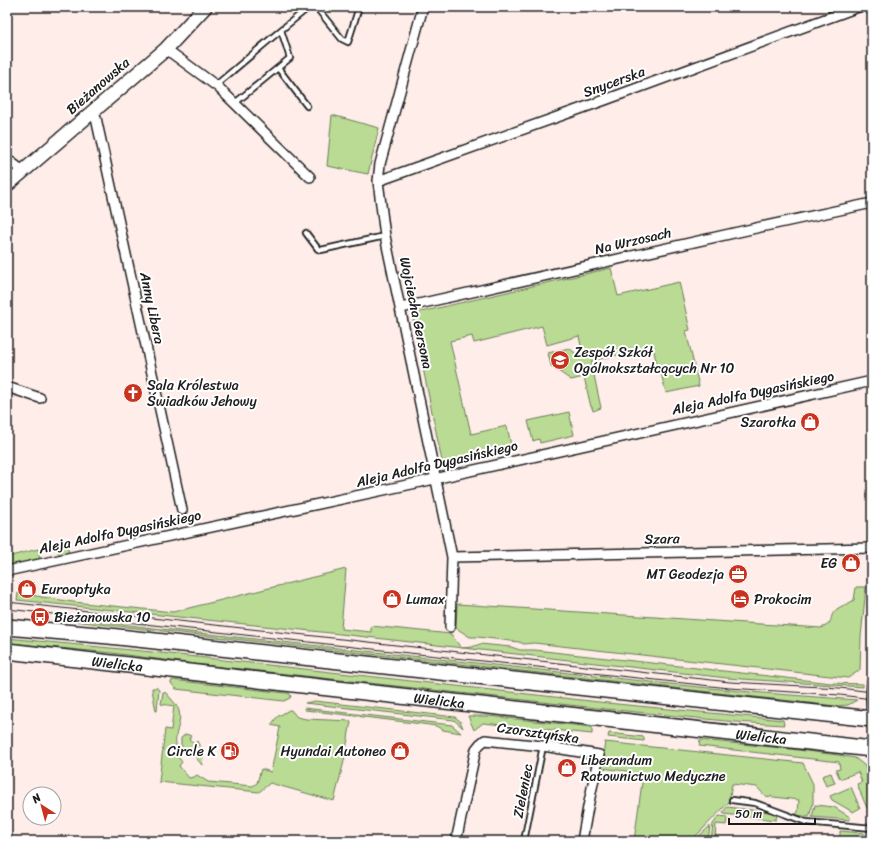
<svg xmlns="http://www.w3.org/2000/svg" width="879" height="848" font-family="Sriracha,sans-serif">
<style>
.green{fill:#badb94;stroke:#6b7c58}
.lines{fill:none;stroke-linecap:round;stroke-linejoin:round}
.lane-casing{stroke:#1c1c1c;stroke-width:8}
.street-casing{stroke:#1c1c1c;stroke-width:12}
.secondary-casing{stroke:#1c1c1c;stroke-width:16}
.primary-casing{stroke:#1c1c1c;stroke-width:18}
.lane{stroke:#fff;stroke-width:4.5}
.street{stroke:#fff;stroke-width:9}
.secondary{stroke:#fff;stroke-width:13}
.primary{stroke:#fff;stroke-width:15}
.tram{stroke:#1c1c1c;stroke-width:1}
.labels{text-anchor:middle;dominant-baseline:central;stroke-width:4;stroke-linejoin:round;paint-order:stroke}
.street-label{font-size:14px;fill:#1c1c1c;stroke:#fff}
.poi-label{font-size:14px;fill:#1c1c1c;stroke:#fff;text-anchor:start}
</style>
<rect width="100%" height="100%" fill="#feede9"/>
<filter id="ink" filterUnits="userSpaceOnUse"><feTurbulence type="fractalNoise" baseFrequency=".025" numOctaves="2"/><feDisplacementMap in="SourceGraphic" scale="8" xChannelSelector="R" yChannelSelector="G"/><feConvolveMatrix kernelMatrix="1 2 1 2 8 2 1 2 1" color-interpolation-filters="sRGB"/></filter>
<g filter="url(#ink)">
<path class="green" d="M 332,115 L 379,128 L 368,174 L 327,166 Z
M 611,268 L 618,296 L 679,282 L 690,330 L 686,331 L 699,386 L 666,393 L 659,365 L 657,365 L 653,347 L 591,361 L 601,408 L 593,411 L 592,407 L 591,407 L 584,377 L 571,380 L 551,366 L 548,353 L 569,348 L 575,353 L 582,351 L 579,336 L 547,345 L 542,326 L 474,343 L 472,336 L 450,341 L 471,434 L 507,426 L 512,450 L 443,466 L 412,314 Z
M 569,412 L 574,435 L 540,443 L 539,439 L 533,441 L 528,421 Z
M 67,543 L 69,555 L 60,555 L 58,552 L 57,545 Z
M 38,549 L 40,559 L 12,566 L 7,565 L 7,557 Z
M 346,569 L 341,629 L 371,632 L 371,626 L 451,634 L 461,648 L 472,647 L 480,644 L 511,647 L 520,650 L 535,650 L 831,683 L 863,684 L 863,687 L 727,678 L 340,634 L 17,600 L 18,593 L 73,602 L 173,612 Z
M 856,587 L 866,587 L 861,637 L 860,670 L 848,678 L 534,643 L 524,644 L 519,642 L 478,637 L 470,637 L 456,628 L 457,604 L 821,628 C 836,623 827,617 837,609 C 842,605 849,604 854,600 Z
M 73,618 L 153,628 L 679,685 L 750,692 L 857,700 L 848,705 L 836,706 L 73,621 Z
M 7,638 L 152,652 L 617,704 L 783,720 L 784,725 L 736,722 L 597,708 L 195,664 L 112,653 L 7,643 Z
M 172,680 L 286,693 L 289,693 L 291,696 L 290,698 L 284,701 L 176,689 L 171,683 Z
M 156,687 L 159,690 L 157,711 L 156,711 L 152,690 L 152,688 L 155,688 Z
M 163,692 L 166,693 C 170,698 177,704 179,711 C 183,726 169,738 180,753 L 178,757 L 182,762 L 179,766 L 189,778 L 194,777 L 197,775 L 208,782 L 253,786 L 257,783 L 261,769 L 271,772 L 280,727 L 271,725 L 277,717 L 289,710 L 291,710 L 297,717 L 306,719 L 351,721 L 344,761 L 334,801 L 270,783 L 259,792 L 159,782 L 165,729 L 171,730 L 174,706 L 161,704 Z
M 315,701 L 455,717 L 460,721 L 463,728 L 454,720 L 305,703 Z
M 304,708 L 452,725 L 461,733 L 443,730 L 436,726 L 422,724 L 305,710 Z
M 468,716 L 488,716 L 592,727 L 592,734 L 483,723 L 474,730 Z
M 609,733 L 644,737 L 644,741 L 608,737 Z
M 186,734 L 191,736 L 189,739 L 195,744 L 197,741 L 201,749 L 198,749 L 199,752 L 202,750 L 203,756 L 202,765 L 188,748 L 185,750 L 181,745 L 181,738 Z
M 700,740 L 782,748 L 838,755 L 855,758 L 865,766 L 870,779 L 872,794 L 872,815 L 866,806 L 857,784 L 862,782 L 858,772 L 840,779 L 836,770 L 840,769 L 839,762 L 699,746 Z
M 605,742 L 803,763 L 813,784 L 813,804 L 809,817 L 797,815 L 796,814 L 798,812 L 799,800 L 765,796 L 757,787 L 732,784 L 729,802 L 696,836 L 686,841 L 634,841 L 643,775 L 628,773 L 627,771 L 601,768 Z
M 831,773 L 835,783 L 826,786 L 822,776 Z
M 851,787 L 860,808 L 853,812 L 832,800 L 830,796 Z
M 815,805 L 834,807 L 850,817 L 850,820 L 812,817 Z
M 727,807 L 777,813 L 776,820 L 724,814 L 723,812 Z
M 719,816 L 727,817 L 726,825 L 716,824 L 715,841 L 711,841 L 713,824 Z
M 710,826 L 708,841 L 691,841 L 697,838 Z
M 840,831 L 864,833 L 865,841 L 849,841 L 849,839 L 840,837 Z"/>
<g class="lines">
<defs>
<path id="lane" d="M 316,7 L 342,39 L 348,42 L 359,7
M 278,68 L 307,106
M 216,85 L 281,30
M 235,103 L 290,58 L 281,30 L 309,7
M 306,233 L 318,249 L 321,250 L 385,236
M 732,800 L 755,803 L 806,822 L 872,828
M 524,841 L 543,746"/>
<path id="street" d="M 423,7 L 380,164 L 378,181 L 385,236 L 452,557 L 450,627
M 872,7 L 872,11
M 166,49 L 218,87 L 310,177
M 93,112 L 96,118 L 182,510
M 7,159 L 23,171
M 378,181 L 605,100 L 858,7
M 401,308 L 756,228 L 872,203
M 7,387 L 40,398
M 452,557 L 872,548
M 7,571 L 421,482 L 872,381
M 872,682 L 871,699 L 872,722
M 456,841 L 476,749 L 480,744 L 485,740 L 543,746 L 599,755 L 588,807 L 582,841"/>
<path id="secondary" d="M 7,185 L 166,49 L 205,7"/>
<g id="primary">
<path d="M 7,627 L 109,636 L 872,719"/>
<path id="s1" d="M 7,651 L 320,687 L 872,749"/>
</g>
</defs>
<use href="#lane" class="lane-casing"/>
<use href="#street" class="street-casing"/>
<use href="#secondary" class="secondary-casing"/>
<use href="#primary" class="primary-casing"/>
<use href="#lane" class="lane"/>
<use href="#street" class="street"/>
<use href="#secondary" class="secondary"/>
<use href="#primary" class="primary"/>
<path class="tram" d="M 7,602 L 730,682 L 840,688 L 872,692
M 7,609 L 729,688 L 840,695 L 872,699"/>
</g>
</g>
<defs>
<symbol id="school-disc" viewBox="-11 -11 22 22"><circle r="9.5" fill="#c8321e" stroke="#fff"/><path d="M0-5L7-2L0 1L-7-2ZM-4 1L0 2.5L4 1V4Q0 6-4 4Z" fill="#fff"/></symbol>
<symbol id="church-disc" viewBox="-11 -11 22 22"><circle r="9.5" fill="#c8321e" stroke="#fff"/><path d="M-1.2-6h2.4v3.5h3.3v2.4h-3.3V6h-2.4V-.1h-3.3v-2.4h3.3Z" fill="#fff"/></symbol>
<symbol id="shop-disc" viewBox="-11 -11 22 22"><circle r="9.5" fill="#c8321e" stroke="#fff"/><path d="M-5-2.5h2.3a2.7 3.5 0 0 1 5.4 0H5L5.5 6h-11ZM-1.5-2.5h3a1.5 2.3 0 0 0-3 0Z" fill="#fff"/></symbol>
<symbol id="office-disc" viewBox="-11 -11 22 22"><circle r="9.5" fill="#c8321e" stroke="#fff"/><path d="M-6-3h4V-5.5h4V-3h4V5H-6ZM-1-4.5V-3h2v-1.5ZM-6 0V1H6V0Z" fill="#fff"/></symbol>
<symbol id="hotel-disc" viewBox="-11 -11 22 22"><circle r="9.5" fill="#c8321e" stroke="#fff"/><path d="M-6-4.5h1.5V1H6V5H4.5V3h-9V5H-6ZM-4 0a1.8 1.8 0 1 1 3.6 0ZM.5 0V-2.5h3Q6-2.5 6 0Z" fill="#fff"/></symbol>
<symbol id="bus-disc" viewBox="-11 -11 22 22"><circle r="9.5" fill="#c8321e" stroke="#fff"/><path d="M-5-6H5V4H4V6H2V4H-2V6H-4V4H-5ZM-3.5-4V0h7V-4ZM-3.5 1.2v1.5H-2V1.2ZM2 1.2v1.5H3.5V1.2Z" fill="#fff"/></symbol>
<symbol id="fuel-disc" viewBox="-11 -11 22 22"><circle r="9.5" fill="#c8321e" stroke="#fff"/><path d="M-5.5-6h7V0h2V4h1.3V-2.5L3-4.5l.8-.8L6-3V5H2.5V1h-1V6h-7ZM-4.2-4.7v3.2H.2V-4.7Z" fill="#fff"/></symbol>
</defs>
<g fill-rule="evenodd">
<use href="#school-disc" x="549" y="349" width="22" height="22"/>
<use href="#church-disc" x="122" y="382" width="22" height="22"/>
<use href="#shop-disc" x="799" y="411" width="22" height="22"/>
<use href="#shop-disc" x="840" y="552" width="22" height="22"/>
<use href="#office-disc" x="727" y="563" width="22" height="22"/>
<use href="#shop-disc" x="16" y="578" width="22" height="22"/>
<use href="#shop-disc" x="381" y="588" width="22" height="22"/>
<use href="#hotel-disc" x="729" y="588" width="22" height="22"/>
<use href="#bus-disc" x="29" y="606" width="22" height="22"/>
<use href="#fuel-disc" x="219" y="740" width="22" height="22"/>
<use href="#shop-disc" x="389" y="740" width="22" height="22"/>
<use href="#shop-disc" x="556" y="757" width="22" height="22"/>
</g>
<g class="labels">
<g class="street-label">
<text transform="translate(614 82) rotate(-20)">Snycerska</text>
<text transform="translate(98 86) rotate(-41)">Bieżanowska</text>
<text transform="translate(633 241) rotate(-13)">Na Wrzosach</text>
<text transform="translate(152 308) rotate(78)">Anny Libera</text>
<text transform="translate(416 313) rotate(78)">Wojciecha Gersona</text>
<text transform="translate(753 393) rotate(-12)">Aleja Adolfa Dygasińskiego</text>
<text transform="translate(437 464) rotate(-13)">Aleja Adolfa Dygasińskiego</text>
<text transform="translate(120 532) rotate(-12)">Aleja Adolfa Dygasińskiego</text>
<text transform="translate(662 539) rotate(-1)">Szara</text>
<text stroke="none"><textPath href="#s1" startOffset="111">Wielicka</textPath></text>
<text stroke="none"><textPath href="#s1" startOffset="435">Wielicka</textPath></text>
<text transform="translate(538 733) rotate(8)">Czorsztyńska</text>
<text stroke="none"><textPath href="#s1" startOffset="759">Wielicka</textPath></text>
<text transform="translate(523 791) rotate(-79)">Zieleniec</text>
</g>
<g class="poi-label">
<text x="574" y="352">Zespół Szkół<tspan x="574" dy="16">Ogólnokształcących Nr 10</tspan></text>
<text x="147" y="385">Sala Królestwa<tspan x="147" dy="16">Świadków Jehowy</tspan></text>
<text x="796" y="422" text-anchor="end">Szarotka</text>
<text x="837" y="563" text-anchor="end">EG</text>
<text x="724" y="574" text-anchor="end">MT Geodezja</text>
<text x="41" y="589">Eurooptyka</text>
<text x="406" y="599">Lumax</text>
<text x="754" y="599">Prokocim</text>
<text x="54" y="617">Bieżanowska 10</text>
<text x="216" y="751" text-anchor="end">Circle K</text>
<text x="386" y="751" text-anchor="end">Hyundai Autoneo</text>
<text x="581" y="760">Liberandum<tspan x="581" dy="16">Ratownictwo Medyczne</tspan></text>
</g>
</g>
<rect width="879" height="848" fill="none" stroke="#fff" stroke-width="24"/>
<rect x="12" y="12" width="855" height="824" fill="none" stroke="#1c1c1c" stroke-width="1.5" filter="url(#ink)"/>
<g transform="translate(42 806) rotate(324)"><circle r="19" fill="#ffffff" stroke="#a4a4a4"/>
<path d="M0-3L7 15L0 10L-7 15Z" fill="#c8321e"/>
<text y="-6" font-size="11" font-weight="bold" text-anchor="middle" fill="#1c1c1c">N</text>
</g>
<path d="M729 818v6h86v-6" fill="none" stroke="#1c1c1c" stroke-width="2"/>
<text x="735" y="818" font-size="12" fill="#1c1c1c" stroke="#ffffff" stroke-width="3" paint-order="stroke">50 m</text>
</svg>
